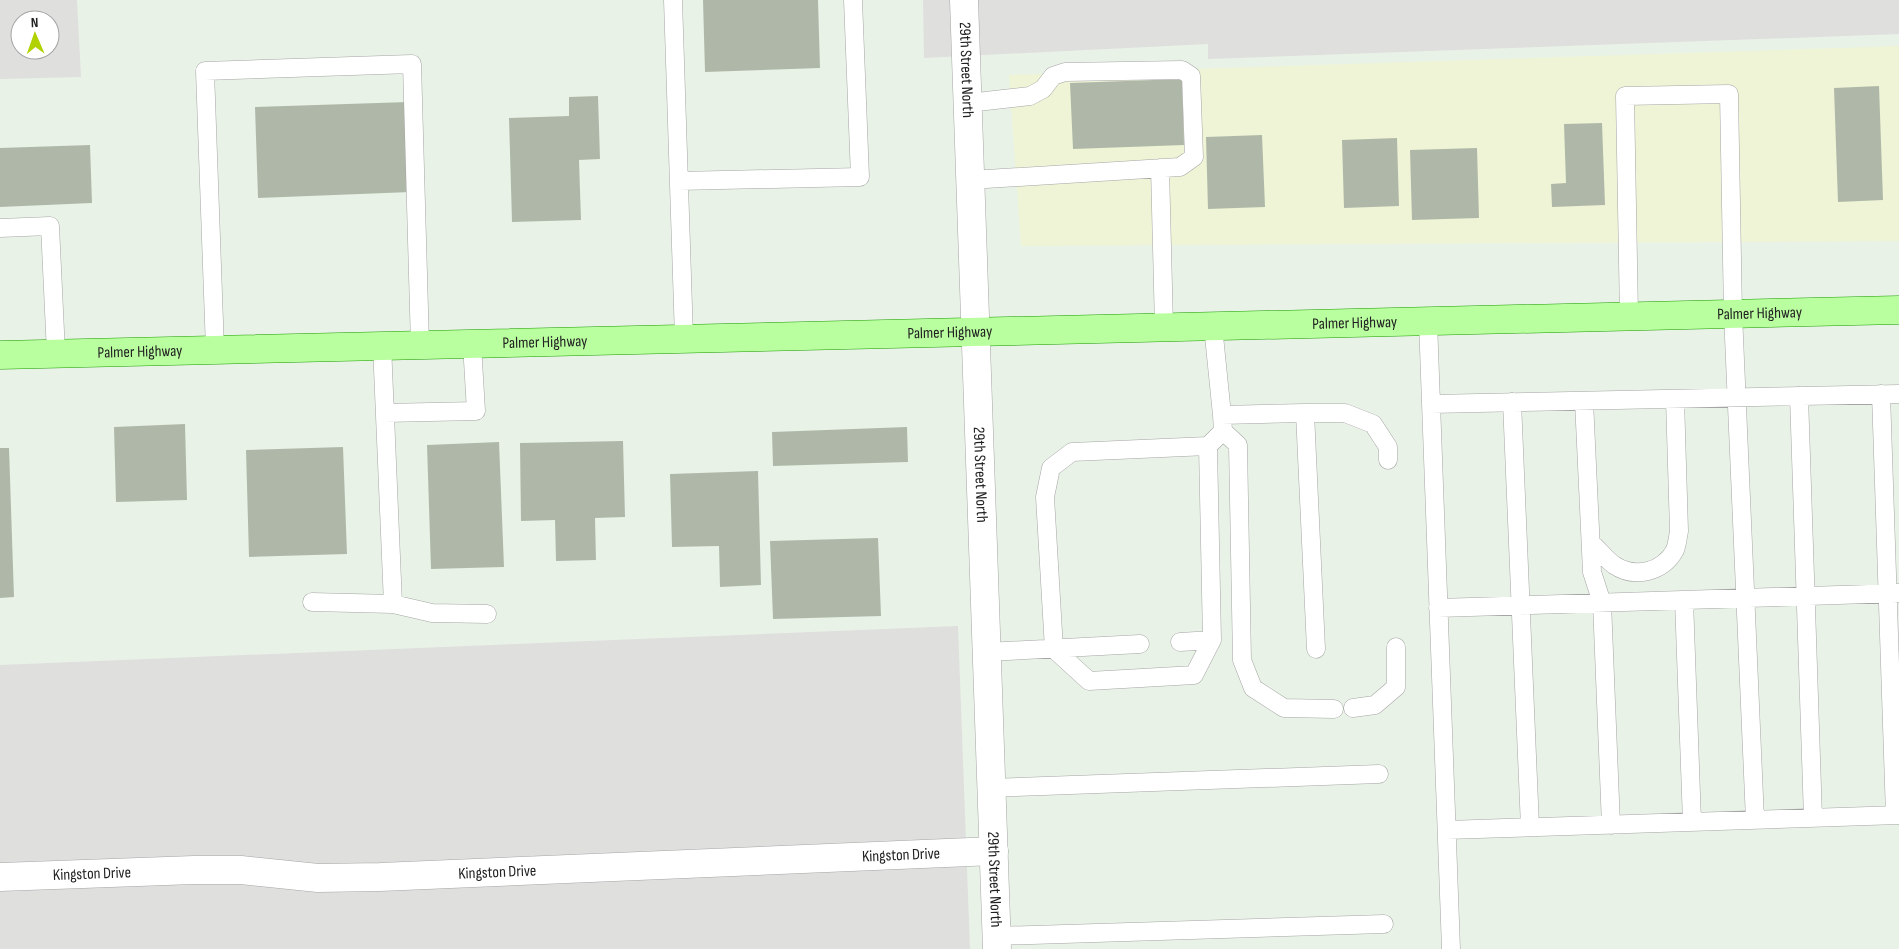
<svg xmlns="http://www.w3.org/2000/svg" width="1899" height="949" font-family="'Sofia Sans Condensed',sans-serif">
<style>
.residential{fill:#dfdfde;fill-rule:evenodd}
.commercial{fill:#eef4d5}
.building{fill:#afb8a8}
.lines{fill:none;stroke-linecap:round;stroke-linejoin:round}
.service-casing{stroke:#a5a5a5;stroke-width:19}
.minor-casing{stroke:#a5a5a5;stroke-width:29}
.tertiary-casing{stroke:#a5a5a5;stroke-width:29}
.primary-casing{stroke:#1c9e00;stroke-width:29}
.service{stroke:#fff;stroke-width:18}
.minor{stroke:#fff;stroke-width:28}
.tertiary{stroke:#fff;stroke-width:28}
.primary{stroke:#baff9f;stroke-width:28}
.labels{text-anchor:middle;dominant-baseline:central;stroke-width:4;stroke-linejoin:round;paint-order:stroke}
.street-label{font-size:16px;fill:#212121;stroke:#fff}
</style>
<rect width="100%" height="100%" fill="#e9f2e7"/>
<path class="residential" d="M 0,0 L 77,0 L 81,77 L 0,79 ZM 20,20 L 50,20 L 50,50 L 20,50 Z
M 923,0 L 1899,0 L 1899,34 L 1208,59 L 1208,44 L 924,58 Z
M 958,626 L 970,949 L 0,949 L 0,665 Z"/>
<path class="commercial" d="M 1899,46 L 1899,241 L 1021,246 L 1009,75 Z"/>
<path class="building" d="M 703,0 L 818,0 L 820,68 L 705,72 Z
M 1182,79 L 1184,145 L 1073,149 L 1070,83 Z
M 1879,86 L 1883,200 L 1838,202 L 1834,88 Z
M 598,96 L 600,159 L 579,160 L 581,220 L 512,222 L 509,118 L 569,116 L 569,97 Z
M 408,102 L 411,192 L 258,198 L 255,107 Z
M 1602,123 L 1605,205 L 1552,207 L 1551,184 L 1566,183 L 1564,124 Z
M 1262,135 L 1265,207 L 1208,209 L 1206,137 Z
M 1397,138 L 1399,206 L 1344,208 L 1342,140 Z
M 90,145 L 92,203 L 0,207 L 0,148 Z
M 1477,148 L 1479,218 L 1412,220 L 1410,150 Z
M 185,424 L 187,500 L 116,502 L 114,427 Z
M 907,427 L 908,462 L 773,466 L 772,432 Z
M 623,441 L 625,517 L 595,518 L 596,560 L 556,561 L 555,520 L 521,521 L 520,443 Z
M 499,442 L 504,567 L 431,569 L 427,445 Z
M 343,447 L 347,554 L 249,557 L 246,450 Z
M 0,448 L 9,448 L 14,597 L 0,598 Z
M 758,471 L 761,585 L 720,587 L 719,546 L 672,547 L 670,474 Z
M 878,538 L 881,616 L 773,619 L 770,541 Z"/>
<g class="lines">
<defs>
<path id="service" d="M 673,0 L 684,338
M 968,103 L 1030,96 L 1043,89 L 1053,76 L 1065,72 L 1182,70 L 1191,76 L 1194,157 L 1180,167 L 970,180
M 1160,168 L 1164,327
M 679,181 L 860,177 L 853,0
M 0,228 L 50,226 L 56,353
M 1629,316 L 1625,96 L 1729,94 L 1733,314 L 1755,820
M 1428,321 L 1451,949
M 215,350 L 205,71 L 412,64 L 420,345
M 1881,394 L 1895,815
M 1799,396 L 1813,818
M 1584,401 L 1592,572 L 1602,603 L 1611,825
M 1512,402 L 1530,827
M 1431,404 L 1899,394
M 385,413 L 476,411 L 472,344
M 1305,413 L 1345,413 L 1373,424 L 1388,447 L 1388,460
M 1222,415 L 1305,413 L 1316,649
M 1223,431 L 1238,445 L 1242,660 L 1253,688 L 1284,708 L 1334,709
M 1591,543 C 1599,550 1606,559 1614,565 C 1635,579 1663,572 1675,550 C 1677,545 1678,537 1679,531 L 1675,399
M 1684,600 L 1692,822
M 312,602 L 393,604 L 382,345
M 393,604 L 432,613 L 487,614
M 1438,608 L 1899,593
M 1212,640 L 1194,675 L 1089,681 L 1054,649 L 1045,497 L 1051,468 L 1072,452 L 1208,446 L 1223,431 L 1222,415 L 1213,326
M 1180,642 L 1212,640 L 1208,446
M 987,652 L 1140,644
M 1353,708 L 1375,705 L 1396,687 L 1396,647
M 991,788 L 1379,774
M 1447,830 L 1899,815
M 997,936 L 1384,924"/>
<g id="minor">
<path id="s1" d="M 0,877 L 194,870 L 241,870 L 318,878 L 380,877 L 994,851"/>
</g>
<g id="tertiary">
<path id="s2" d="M 964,0 L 997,949"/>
</g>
<g id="primary">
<path id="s3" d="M 0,355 L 1899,310"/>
</g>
</defs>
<use href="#service" class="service-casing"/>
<use href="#minor" class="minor-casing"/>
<use href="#tertiary" class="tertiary-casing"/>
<use href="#primary" class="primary-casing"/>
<use href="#service" class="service"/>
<use href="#minor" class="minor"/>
<use href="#tertiary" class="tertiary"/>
<use href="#primary" class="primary"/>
</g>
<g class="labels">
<g class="street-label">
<text stroke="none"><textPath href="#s2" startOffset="70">29th Street North</textPath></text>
<text stroke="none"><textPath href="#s3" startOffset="1760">Palmer Highway</textPath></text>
<text stroke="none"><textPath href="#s3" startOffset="1355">Palmer Highway</textPath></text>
<text stroke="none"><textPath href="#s3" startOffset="950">Palmer Highway</textPath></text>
<text stroke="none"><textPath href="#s3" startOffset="545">Palmer Highway</textPath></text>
<text stroke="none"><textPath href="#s3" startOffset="140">Palmer Highway</textPath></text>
<text stroke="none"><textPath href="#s2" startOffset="475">29th Street North</textPath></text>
<text stroke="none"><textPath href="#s1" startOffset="902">Kingston Drive</textPath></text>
<text stroke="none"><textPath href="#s1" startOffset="498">Kingston Drive</textPath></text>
<text stroke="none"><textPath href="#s1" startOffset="92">Kingston Drive</textPath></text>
<text stroke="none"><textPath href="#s2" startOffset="880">29th Street North</textPath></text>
</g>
</g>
<g transform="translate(35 35) rotate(358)"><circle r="24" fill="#ffffff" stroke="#a6a6a6"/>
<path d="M0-4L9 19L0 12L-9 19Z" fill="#b1d200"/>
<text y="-8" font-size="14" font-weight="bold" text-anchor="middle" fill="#212121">N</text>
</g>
</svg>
